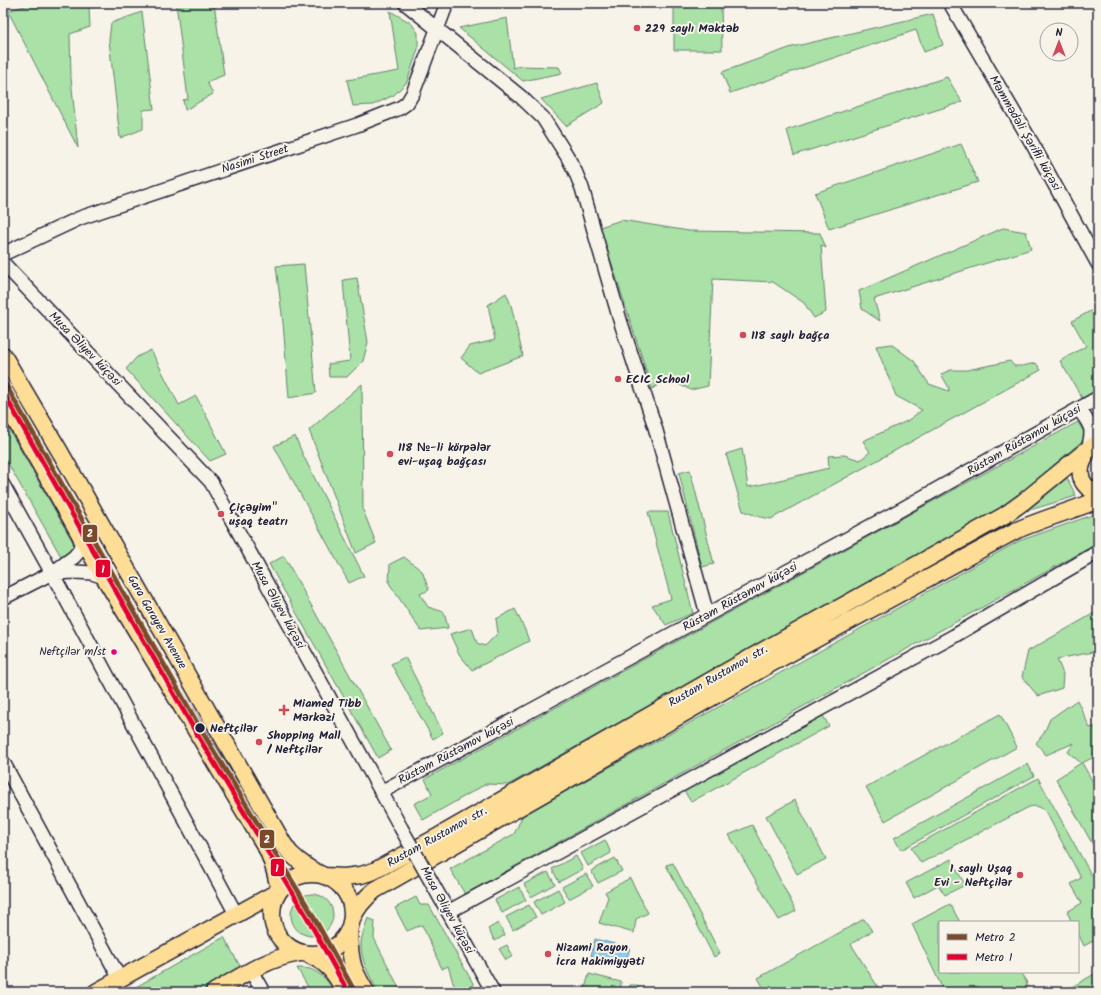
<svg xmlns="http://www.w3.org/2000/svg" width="1101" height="995" font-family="Kalam,sans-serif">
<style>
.green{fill:#a9e1a6;stroke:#668270}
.water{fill:#8dcbee;stroke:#6287a6}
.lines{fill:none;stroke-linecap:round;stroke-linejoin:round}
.minor-casing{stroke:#22223b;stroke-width:16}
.major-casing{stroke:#22223b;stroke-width:19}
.minor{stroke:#f7f3e8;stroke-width:13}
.major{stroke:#fedd96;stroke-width:16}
.minor-bridge-casing{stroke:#22223b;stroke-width:16;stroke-linecap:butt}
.minor-bridge{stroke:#f7f3e8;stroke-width:13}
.metro-1-casing{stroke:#f7f3e8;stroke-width:8}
.metro-2-casing{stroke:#f7f3e8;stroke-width:8}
.metro-1{stroke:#7a4b2a;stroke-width:5}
.metro-2{stroke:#e4002b;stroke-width:5}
.poi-dot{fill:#d1495b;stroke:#f7f3e8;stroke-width:1.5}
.bus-dot{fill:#e5007d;stroke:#f7f3e8;stroke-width:1.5}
.stop-dot{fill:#22223b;stroke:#f7f3e8;stroke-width:1.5}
.labels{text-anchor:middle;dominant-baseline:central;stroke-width:4;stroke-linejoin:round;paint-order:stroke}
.bus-label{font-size:11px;fill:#22223b;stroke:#f7f3e8;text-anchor:end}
.poi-label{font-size:12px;font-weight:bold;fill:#22223b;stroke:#f7f3e8;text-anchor:start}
.street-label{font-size:12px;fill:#22223b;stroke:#f7f3e8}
.stop-label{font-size:12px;font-weight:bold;fill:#22223b;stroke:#f7f3e8;text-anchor:start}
.line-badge{stroke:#f7f3e8;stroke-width:1.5}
.badge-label{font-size:11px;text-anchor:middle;font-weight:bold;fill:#fff}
</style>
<rect width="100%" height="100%" fill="#f7f3e8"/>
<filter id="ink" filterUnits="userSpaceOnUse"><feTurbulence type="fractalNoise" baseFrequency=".025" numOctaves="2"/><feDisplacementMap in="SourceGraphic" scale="8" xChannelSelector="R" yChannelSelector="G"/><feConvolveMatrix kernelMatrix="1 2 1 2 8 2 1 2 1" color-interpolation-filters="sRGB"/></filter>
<g filter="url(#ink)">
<path class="green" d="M 34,3 L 115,3 L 113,6 L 89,7 L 90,27 L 70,34 L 71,78 L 78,148 L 8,11 Z
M 176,3 L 214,3 L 224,75 L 207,82 L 213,94 L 185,110 L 183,100 L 188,99 Z
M 674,3 L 721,3 L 722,50 L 674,50 Z
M 390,11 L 411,23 L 418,33 L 418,49 L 407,82 L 394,95 L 373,105 L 353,106 L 347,80 L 399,71 Z
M 142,12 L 154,109 L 143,110 L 143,129 L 120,138 L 109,40 L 111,23 Z
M 933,14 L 943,45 L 924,52 L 916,30 L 730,93 L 722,72 L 792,47 Z
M 507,18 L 513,68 L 520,66 L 559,67 L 562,73 L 523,81 L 459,28 Z
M 947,77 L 962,102 L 794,155 L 787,130 Z
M 597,83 L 604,103 L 566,126 L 541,99 Z
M 961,144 L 978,182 L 829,229 L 815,193 Z
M 621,220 L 689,231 L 820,233 L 826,248 L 821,245 L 826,312 L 814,318 L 804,303 L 773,282 L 713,279 L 708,386 L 691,390 L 667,379 L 652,389 L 600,227 Z
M 1003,228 L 1026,232 L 1031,249 L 874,299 L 880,321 L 862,309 L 859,291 Z
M 304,264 L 316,393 L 289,398 L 283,323 L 276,266 Z
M 357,278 L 368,342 L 363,361 L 347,377 L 329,377 L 328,364 L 350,361 L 343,280 Z
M 506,293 L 511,305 L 523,356 L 478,373 L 461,358 L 470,346 L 495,340 L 488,305 Z
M 1096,308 L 1098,311 L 1098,390 L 1082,398 L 1060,361 L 1086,346 L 1072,321 Z
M 891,344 L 914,361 L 929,384 L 949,391 L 948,386 L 941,374 L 951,370 L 967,370 L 1010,361 L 1014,366 L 1022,366 L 1036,363 L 1041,370 L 771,519 L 760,517 L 743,511 L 726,454 L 742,449 L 748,487 L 759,485 L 829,468 L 828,456 L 844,455 L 860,460 L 870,452 L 863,441 L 907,421 L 922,410 L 896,396 L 876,346 Z
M 151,350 L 179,405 L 196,396 L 226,454 L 210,461 L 126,369 L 137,357 Z
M 362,384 L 363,510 L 376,543 L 356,553 L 309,430 Z
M 3,419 L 77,549 L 62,558 L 3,455 Z
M 1078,422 L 1087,437 L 1004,507 L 508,785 L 486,784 L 423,820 L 414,804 L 432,794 L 425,779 Z
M 295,436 L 303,455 L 364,576 L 349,583 L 274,446 Z
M 690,470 L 714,564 L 702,567 L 679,473 Z
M 1067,478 L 1076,496 L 1027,511 Z
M 648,512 L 668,512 L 693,613 L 666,625 L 652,605 L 671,599 Z
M 1098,513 L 1098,543 L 465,894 L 450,869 L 514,834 L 523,815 L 1019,541 Z
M 284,556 L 391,750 L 378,758 L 269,564 Z
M 404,557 L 422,571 L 429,590 L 420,594 L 428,607 L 444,612 L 448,628 L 421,631 L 389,583 L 390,564 Z
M 515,609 L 525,630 L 529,641 L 472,670 L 459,654 L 450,634 L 472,628 L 477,643 L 485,646 L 498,633 L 496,619 Z
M 1098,611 L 1098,651 L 1057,659 L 1063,674 L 1062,688 L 1038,696 L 1022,677 L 1028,651 Z
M 405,657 L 443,733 L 433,739 L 391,664 Z
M 1077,700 L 1090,728 L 1098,726 L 1098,755 L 1082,763 L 1097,789 L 1098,789 L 1098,854 L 1056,779 L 1081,763 L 1068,752 L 1074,743 L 1046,755 L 1036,743 L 1044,733 L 1050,719 Z
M 822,714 L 829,726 L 691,802 L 683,789 Z
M 1000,714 L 1017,747 L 885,821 L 866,787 Z
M 1028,764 L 1034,776 L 901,850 L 894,838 Z
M 1038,778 L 1098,887 L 1098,938 L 1084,946 L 1078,933 L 1078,922 L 1072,922 L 1067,912 L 1082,903 L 1071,884 L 1081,878 L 1046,812 C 1041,807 1037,805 1029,807 L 921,863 L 911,848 Z
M 795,800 L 826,859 L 797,874 L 766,816 Z
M 752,825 L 796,911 L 779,920 L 729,835 Z
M 605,840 L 611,853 L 588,866 L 581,853 Z
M 576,856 L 583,869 L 559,882 L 552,869 Z
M 615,858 L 622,871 L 598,883 L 591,871 Z
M 951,859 L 965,885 L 945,895 L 938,885 L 914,898 L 906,883 Z
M 673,863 L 720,953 L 714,957 L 666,865 Z
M 548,872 L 555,884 L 531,897 L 524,884 Z
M 586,874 L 593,886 L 569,899 L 562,887 Z
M 630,878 L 648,913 L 636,919 L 634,933 L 599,923 L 608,897 L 605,892 Z
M 519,887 L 526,900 L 502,913 L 495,900 Z
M 558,889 L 565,902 L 541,915 L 534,902 Z
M291 915a21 21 0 1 1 42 0a21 21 0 1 1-42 0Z
M 416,897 L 420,905 L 429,905 L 474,985 L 467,990 L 468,992 L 456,992 L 448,966 L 442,969 L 422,925 L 407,931 L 395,908 Z
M 950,904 L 960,922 L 940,922 L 940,972 L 1020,972 L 1026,981 L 1027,986 L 1024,991 L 1017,992 L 979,992 L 977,986 L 965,992 L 944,992 L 912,924 Z
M 529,905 L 536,917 L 513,930 L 506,917 Z
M 368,918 L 375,921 L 374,938 L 401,992 L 378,992 C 370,976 360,961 361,942 C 362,935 365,926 368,918 Z
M 864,919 L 872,931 L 851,944 L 881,992 L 766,992 L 758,978 Z
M 498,923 L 505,935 L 495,941 L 488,929 Z
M 224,937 L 241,968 L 199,992 L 127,992 Z
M 507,945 L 513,956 L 506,960 L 499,949 Z
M 297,968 C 301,968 306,968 310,969 C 320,972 330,983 335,992 L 311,992 Z
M 1098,972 L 1098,992 L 1063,992 Z
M 589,974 L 621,982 L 620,992 L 584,992 Z
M 630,985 L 637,985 L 641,992 L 628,992 Z"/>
<path class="water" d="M 595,939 L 630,948 L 625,964 L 591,956 Z"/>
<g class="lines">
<defs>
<path id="minor" d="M 405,3 L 521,97 L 543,118 L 567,156 L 575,171 L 582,188 L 597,241 L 620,320 L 655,427 L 707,614
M 950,3 L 1033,145 L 1098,264
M 3,254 L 80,218 L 357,125 L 400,108 L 407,103 L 413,93 L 447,3
M 3,263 L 211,482 L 401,828
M 1079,409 C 1091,426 1094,428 1088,449
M 3,485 L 52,573 L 236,914
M 52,573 L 76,572 L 92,573 L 104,577
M 3,598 L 52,573 L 74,557 L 80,550 L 81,542 L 79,533
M 3,762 L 120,979
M 381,792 L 902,509 L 1098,398
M 432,883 L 493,992
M 448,912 L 954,636 L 1098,552
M 251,971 L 263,992"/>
<path id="major" d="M 3,355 L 59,450 L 283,843 L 290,853 L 299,861 L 310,869 L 324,876 L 344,877 L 361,875 L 374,871 L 439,836 L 764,650 L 950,546 L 1005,515 L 1023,502 L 1088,449 L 1098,443
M 3,399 L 104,577 L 268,851 C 273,864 277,877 279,891 L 96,992
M 1088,449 C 1086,455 1082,462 1081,468 C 1079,480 1086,490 1098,492
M272 914a40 40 0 1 1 80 0a40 40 0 1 1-80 0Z
M 214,992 C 240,977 266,959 295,954 C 298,954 302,952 304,953 C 307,953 310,956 313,957 C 329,964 337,977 345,992
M 366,992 C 363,986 359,980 356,973 C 350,962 347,930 352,919 C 357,907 365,898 375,890 L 772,663 L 1015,531 C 1042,519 1071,511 1098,500"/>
</defs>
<use href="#minor" class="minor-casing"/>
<use href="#major" class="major-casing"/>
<use href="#minor" class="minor"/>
<use href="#major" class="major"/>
<defs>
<path id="minor-bridge" d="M 401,828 L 432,883"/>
</defs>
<use href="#minor-bridge" class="minor-bridge-casing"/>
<use href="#minor-bridge" class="minor-bridge"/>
<defs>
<path id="metro-1" d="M 3,380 L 200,728 L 312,914 L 355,992"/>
<path id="metro-2" d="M 3,392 L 195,731 L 307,917 L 348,992"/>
</defs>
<use href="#metro-1" class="metro-1-casing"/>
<use href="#metro-2" class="metro-2-casing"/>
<use href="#metro-1" class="metro-1"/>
<use href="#metro-2" class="metro-2"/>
</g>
</g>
<g class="poi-dot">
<circle cx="637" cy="28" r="4"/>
<circle cx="743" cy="335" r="4"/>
<circle cx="618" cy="379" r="4"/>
<circle cx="390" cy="454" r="4"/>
<circle cx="221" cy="514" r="4"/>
<path d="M282 704h4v4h4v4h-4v4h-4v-4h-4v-4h4z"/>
<circle cx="259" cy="742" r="4"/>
<circle cx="1020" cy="875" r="4"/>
<circle cx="548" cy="954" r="4"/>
</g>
<circle class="bus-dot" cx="114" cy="652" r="3.5"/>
<circle class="stop-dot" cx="200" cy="728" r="5.5"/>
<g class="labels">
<g class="bus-label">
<text x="106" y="652">Neftçilər m/st</text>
</g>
<g class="poi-label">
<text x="645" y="28">229 saylı Məktəb</text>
<text x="751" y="335">118 saylı bağça</text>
<text x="626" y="379">ECIC School</text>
<text x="398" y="447">118 №-li körpələr<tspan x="398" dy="14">evi-uşaq bağçası</tspan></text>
<text x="229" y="507">Çiçəyim"<tspan x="229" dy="14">uşaq teatrı</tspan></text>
<text x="293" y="703">Miamed Tibb<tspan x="293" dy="14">Mərkəzi</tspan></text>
<text x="267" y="735">Shopping Mall<tspan x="267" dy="14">/ Neftçilәr</tspan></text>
<text x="1012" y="868" text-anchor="end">1 saylı Uşaq<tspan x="1012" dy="14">Evi - Neftçilər</tspan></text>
<text x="556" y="947">Nizami Rayon<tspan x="556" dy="14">İcra Hakimiyyəti</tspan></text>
</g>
<g class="street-label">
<text transform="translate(1025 133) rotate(60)">Məmmədəli Şərifli küçəsi</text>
<text transform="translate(255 159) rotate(-18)">Nasimi Street</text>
<text transform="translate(85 349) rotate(46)">Musa Əliyev küçəsi</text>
<text transform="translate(1024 440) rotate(-30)">Rüstəm Rüstəmov küçəsi</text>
<text transform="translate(740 597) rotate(-29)">Rüstəm Rüstəmov küçəsi</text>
<text transform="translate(278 605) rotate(61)">Musa Əliyev küçəsi</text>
<text transform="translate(157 622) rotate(60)">Gara Garayev Avenue</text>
<text transform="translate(718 676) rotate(-30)">Rustam Rustamov str.</text>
<text transform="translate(456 751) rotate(-28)">Rüstəm Rüstəmov küçəsi</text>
<text transform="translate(437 837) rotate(-29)">Rustam Rustamov str.</text>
<text transform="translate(447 910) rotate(61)">Musa Əliyev küçəsi</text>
</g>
<g class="stop-label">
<text x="210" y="728">Neftçilər</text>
</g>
</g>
<g class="line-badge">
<rect x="82" y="524" width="16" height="19" rx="4" fill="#7a4b2a"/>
<rect x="95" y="559" width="16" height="19" rx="4" fill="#e4002b"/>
<rect x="259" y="829" width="16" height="20" rx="4" fill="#7a4b2a"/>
<rect x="270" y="858" width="15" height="19" rx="4" fill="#e4002b"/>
</g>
<g class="badge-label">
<text x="90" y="537">2</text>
<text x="103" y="573">1</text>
<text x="267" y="843">2</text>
<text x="277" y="872">1</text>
</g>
<rect width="1101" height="995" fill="none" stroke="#f7f3e8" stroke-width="16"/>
<rect x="8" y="8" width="1085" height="979" fill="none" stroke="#22223b" stroke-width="1.5" filter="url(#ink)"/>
<rect x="939" y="921" width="140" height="52" fill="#f7f3e8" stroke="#a29fa3"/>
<rect x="947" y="934" width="20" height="6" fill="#7a4b2a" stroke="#a29fa3"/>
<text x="975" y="941" font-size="12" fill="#22223b">Metro 2</text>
<rect x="947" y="954" width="20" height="6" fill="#e4002b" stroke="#a29fa3"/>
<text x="975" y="961" font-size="12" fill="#22223b">Metro 1</text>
<g transform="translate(1059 42)"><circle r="19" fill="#f7f3e8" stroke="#a29fa3"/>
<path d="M0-3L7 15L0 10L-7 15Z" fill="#d1495b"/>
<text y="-6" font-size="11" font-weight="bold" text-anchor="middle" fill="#22223b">N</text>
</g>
</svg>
